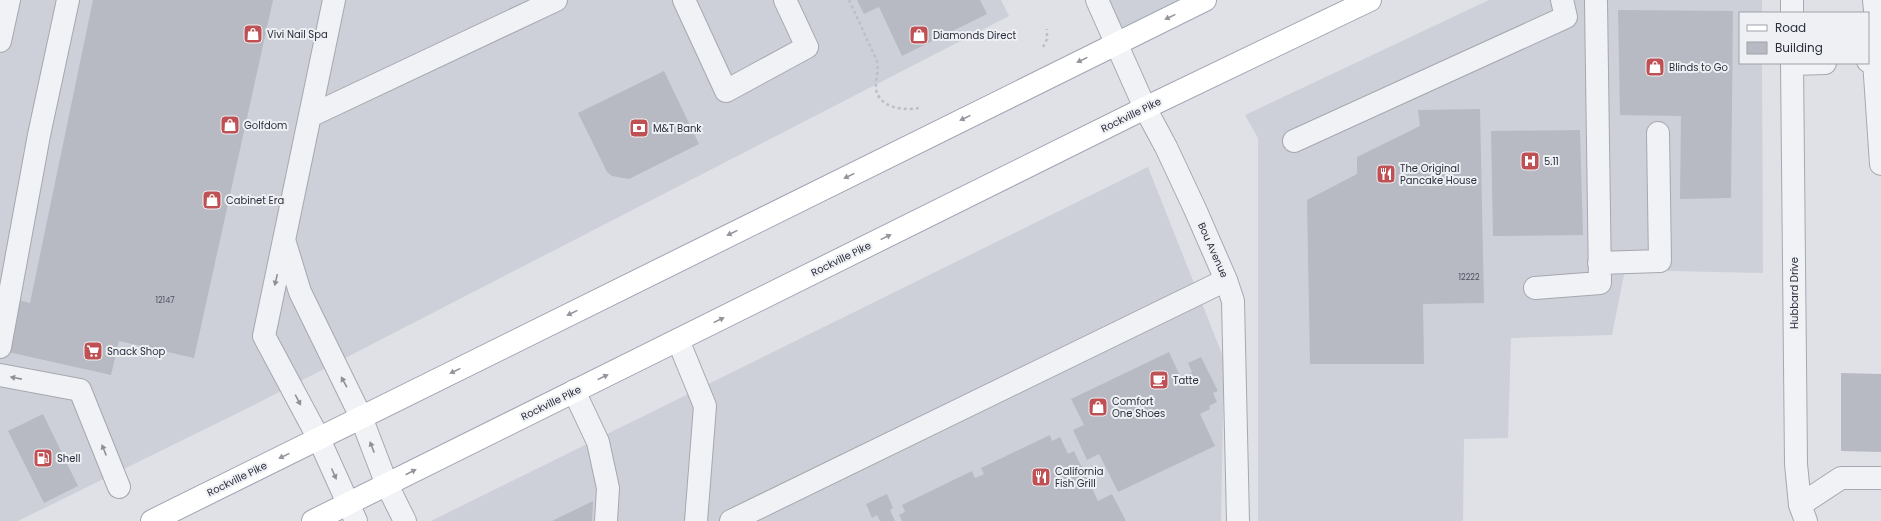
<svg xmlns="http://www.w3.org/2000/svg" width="1881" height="521" font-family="Poppins,sans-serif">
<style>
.built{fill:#cdd0d8}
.building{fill:#b7bac3}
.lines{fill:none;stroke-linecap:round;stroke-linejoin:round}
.minor-casing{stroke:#a5a8b0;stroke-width:24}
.major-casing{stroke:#a0a5b1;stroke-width:24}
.path{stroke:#bdbfc5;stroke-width:2.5;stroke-dasharray:3 3;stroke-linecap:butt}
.minor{stroke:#f1f2f5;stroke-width:22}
.major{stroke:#fff;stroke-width:22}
.oneway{fill:#94969e}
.oneway2{fill:#8e9098}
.labels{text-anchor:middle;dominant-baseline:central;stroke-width:4;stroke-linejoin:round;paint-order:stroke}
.number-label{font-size:8px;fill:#4d515e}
.poi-label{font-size:10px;fill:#2a2e3c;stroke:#eef0f4;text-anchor:start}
.street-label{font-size:10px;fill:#2a2e3c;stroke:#eef0f4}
</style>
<rect width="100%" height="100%" fill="#dfe1e7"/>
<path class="built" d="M 0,0 L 1001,0 L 1009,16 L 252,406 L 18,521 L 0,521 Z
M 1100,0 L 1205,0 L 1117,43 Z
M 1489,0 L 1762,0 L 1762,13 L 1740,13 L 1740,63 L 1762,63 L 1763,273 L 1625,270 L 1612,335 L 1511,338 L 1508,438 L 1464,439 L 1463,521 L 1258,521 L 1258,138 L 1245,115 Z
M 1148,167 L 1224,359 L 1221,521 L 431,521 Z"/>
<path class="building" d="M 93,0 L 273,0 L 194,358 L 119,341 L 111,375 L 8,352 L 18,300 L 30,303 Z
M 857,0 L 980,0 L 987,14 L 902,56 L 879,7 L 864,14 Z
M 1618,10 L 1733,11 L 1731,198 L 1680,199 L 1681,116 L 1620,115 Z
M 664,71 L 699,144 L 629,179 L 612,176 L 607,172 L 578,113 Z
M 1480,109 L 1484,303 L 1423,304 L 1424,364 L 1310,364 L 1307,200 L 1357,174 L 1357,157 L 1420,126 L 1418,110 Z
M 1580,130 L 1583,235 L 1493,236 L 1491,131 Z
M 1169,352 L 1181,378 L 1192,372 L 1188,363 L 1201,357 L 1218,391 L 1213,393 L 1217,402 L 1209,406 L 1210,409 L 1200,414 L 1215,446 L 1118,492 L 1099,454 L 1087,460 L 1073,430 L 1084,425 L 1071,399 Z
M 1841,373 L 1881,374 L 1881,452 L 1841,451 Z
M 43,414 L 78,486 L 44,503 L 8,431 Z
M 1050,435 L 1052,441 L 1060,437 L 1068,454 L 1074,451 L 1098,501 L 1112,494 L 1126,521 L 902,521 L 899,515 L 905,512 L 902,505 L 972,471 L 975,478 L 984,474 L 981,468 Z
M 887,494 L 893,508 L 890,510 L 895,521 L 880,521 L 877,515 L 872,518 L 866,504 Z
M 593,501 L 592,521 L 552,521 Z"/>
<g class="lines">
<defs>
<path id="minor" d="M 334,0 L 264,336 L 319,439 L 356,521
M 684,0 L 726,91 L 807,47 L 785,0
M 1097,0 L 1145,108 L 1166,147 L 1195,209 L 1226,280 L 1233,301 L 1238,521
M 1792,0 L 1792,13
M 0,41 L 9,0
M 1868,61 L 1874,61 L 1877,31 L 1874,0
M 1881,61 L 1874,61 L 1881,164
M 1792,63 L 1796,464 L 1800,505 L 1806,521
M 1792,64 L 1825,63
M 310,116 L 556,0
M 1294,141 L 1566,17 L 1562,0
M 285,243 L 300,292 L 361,417 L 387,485 L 405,521
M 1599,263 L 1660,261 L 1658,133
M 1535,288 L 1600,283 L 1596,2
M 678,340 L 705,406 L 696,521
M 0,347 L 39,135 L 68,0
M 0,375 L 80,390 L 119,487
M 574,391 L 598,442 L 608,488 L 606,521
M 1800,505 L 1841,478 L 1881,478
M 731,521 L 1226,280"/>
<path id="major" d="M 152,521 L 1205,0
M 313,521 L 1145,108 L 1370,0"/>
</defs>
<use href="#minor" class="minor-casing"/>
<use href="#major" class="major-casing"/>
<path class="path" d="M 849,0 L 877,61 C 879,72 875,81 876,89 C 879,108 904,111 919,108
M 1043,47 L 1047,39 L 1047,29"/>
<use href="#minor" class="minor"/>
<use href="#major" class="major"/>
</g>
<defs><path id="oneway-solid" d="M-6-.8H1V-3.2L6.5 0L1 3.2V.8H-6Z"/></defs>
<g class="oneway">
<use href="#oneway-solid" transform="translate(1170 17) rotate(154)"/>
<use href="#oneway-solid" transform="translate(1082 60) rotate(154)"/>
<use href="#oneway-solid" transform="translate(965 118) rotate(154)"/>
<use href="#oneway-solid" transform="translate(849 176) rotate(154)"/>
<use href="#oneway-solid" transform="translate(732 233) rotate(154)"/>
<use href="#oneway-solid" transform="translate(886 237) rotate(-26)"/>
<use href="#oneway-solid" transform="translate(572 313) rotate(154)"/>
<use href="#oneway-solid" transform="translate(719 320) rotate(-26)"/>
<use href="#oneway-solid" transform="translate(455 371) rotate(154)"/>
<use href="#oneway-solid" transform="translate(603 377) rotate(-26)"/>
<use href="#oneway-solid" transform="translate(284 456) rotate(154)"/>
<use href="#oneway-solid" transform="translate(411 472) rotate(-27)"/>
</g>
<g class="oneway2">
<use href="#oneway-solid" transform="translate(276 280) rotate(103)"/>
<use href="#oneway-solid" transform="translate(16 378) rotate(-169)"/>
<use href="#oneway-solid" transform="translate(344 382) rotate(-119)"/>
<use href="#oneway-solid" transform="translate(298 400) rotate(62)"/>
<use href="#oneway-solid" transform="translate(372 447) rotate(-111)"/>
<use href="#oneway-solid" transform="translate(104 450) rotate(-112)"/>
<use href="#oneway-solid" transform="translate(334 474) rotate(66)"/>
</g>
<defs>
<symbol id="shop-square" viewBox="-11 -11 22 22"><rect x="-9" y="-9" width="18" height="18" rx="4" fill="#bf5154" stroke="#eef0f4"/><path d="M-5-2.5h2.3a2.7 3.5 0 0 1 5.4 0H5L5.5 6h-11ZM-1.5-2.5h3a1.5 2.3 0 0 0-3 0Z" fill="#fff"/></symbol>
<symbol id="bank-square" viewBox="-11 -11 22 22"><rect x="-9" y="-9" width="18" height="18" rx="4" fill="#bf5154" stroke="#eef0f4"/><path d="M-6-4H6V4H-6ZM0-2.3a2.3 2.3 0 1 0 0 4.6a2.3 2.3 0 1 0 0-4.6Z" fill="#fff"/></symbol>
<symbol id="hospital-square" viewBox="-11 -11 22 22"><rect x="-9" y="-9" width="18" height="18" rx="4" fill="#bf5154" stroke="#eef0f4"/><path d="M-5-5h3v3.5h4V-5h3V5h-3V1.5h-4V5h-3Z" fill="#fff"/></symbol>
<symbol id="restaurant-square" viewBox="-11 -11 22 22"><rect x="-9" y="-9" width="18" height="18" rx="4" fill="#bf5154" stroke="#eef0f4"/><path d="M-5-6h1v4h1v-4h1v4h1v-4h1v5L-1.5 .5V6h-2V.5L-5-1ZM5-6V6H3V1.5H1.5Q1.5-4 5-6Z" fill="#fff"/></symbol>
<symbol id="supermarket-square" viewBox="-11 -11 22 22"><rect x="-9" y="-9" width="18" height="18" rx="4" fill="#bf5154" stroke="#eef0f4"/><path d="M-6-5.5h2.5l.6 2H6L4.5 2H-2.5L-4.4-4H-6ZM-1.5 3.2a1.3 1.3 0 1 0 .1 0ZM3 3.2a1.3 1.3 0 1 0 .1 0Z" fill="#fff"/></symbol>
<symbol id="cafe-square" viewBox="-11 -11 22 22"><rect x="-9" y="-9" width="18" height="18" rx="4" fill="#bf5154" stroke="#eef0f4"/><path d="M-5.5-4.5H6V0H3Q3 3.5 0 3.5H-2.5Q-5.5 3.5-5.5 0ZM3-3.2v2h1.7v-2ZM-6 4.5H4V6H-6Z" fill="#fff"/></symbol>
<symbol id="fuel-square" viewBox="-11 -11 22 22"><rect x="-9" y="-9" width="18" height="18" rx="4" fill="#bf5154" stroke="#eef0f4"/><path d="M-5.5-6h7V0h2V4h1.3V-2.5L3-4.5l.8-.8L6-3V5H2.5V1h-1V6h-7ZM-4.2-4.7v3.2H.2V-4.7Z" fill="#fff"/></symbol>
</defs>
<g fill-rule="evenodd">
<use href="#shop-square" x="242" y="23" width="22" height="22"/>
<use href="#shop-square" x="908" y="24" width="22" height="22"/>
<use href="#shop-square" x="1644" y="56" width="22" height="22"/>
<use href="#shop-square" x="219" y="114" width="22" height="22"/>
<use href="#bank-square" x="628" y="117" width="22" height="22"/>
<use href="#hospital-square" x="1519" y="150" width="22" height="22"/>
<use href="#restaurant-square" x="1375" y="163" width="22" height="22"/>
<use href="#shop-square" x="201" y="189" width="22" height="22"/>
<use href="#supermarket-square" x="82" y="340" width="22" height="22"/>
<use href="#cafe-square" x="1148" y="369" width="22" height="22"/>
<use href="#shop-square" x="1087" y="396" width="22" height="22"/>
<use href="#fuel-square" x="32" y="447" width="22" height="22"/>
<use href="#restaurant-square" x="1030" y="466" width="22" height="22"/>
</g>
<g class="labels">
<g class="number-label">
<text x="1469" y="277">12222</text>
<text x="165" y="300">12147</text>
</g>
<g class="poi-label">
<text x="267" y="34">Vivi Nail Spa</text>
<text x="933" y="35">Diamonds Direct</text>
<text x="1669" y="67">Blinds to Go</text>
<text x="244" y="125">Golfdom</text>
<text x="653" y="128">M&amp;T Bank</text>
<text x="1544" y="161">5.11</text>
<text x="1400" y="168">The Original<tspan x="1400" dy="12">Pancake House</tspan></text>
<text x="226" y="200">Cabinet Era</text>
<text x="107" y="351">Snack Shop</text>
<text x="1173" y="380">Tatte</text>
<text x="1112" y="401">Comfort<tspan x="1112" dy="12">One Shoes</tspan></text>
<text x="57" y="458">Shell</text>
<text x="1055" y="471">California<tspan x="1055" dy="12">Fish Grill</tspan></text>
</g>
<g class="street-label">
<text transform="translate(1131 115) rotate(-26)">Rockville Pike</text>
<text transform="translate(1213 250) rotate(66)">Bou Avenue</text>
<text transform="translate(841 259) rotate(-26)">Rockville Pike</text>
<text transform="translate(1794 293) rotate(-90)">Hubbard Drive</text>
<text transform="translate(551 403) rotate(-26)">Rockville Pike</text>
<text transform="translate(237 479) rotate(-26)">Rockville Pike</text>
</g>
</g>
<rect x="1739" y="12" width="130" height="52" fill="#eef0f4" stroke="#a0a2aa"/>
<rect x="1747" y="25" width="20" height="6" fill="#ffffff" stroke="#a0a2aa"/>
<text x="1775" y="32" font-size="12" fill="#2a2e3c">Road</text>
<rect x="1747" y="42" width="20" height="12" fill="#b7bac3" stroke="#a0a2aa"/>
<text x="1775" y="52" font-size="12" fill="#2a2e3c">Building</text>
</svg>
